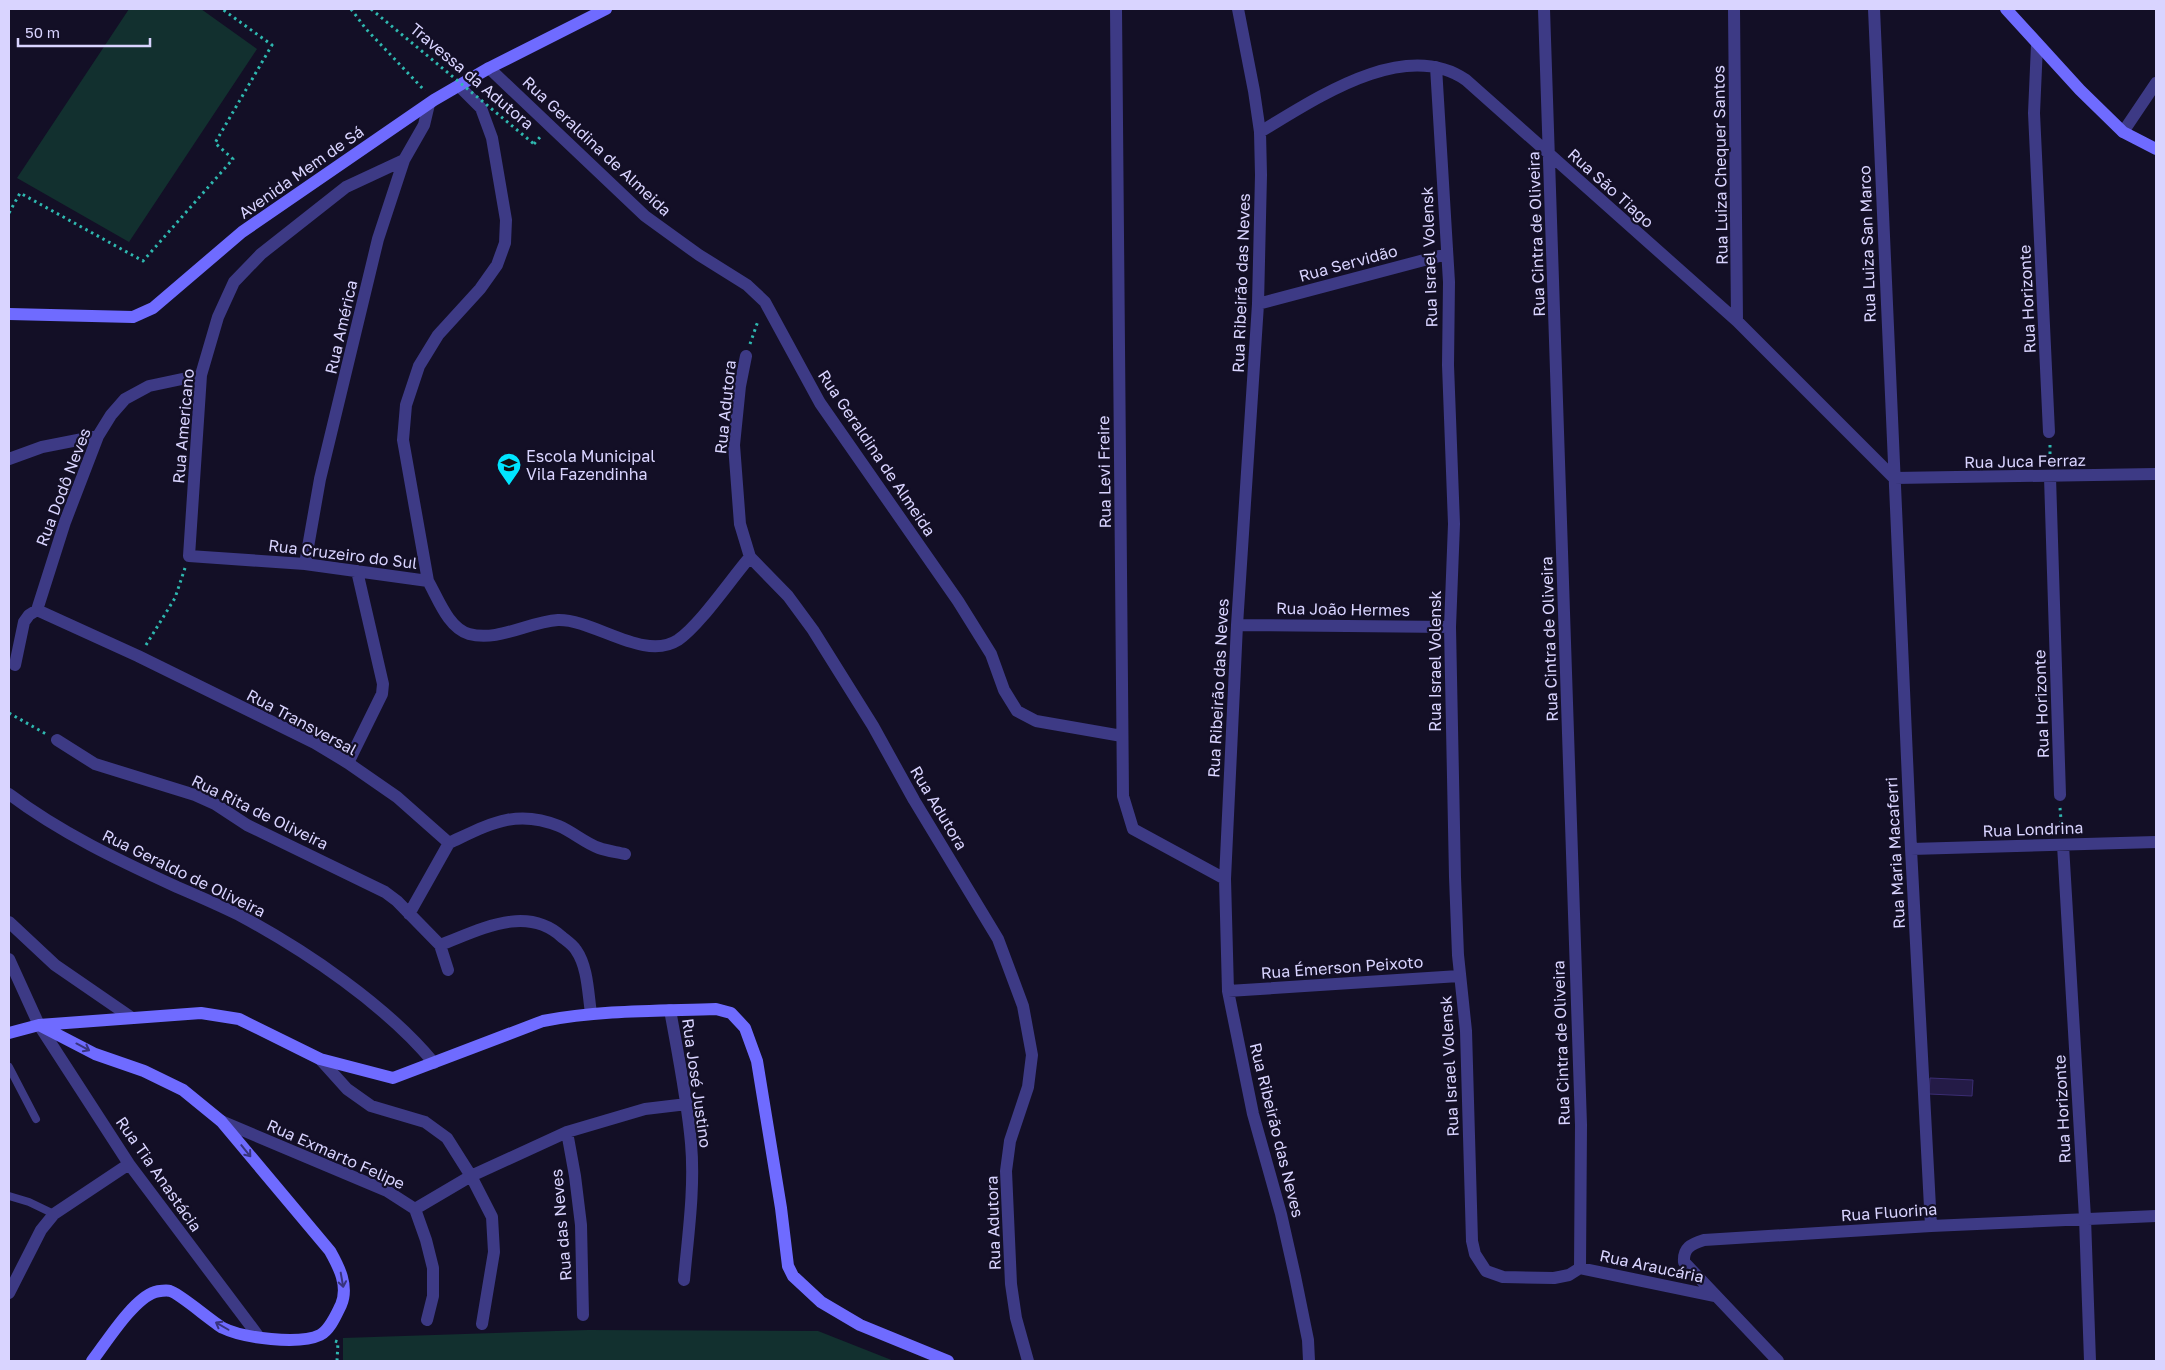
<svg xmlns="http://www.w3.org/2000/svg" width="2165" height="1370" font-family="'Golos Text',sans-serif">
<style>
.green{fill:#12302f}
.building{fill:#241b47;stroke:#3b2d73}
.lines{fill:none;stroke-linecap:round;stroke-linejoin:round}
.path{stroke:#2fb8b0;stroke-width:3;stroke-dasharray:2.5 4;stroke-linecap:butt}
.lane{stroke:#3d3a85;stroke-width:8}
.street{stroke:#3d3a85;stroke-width:12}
.secondary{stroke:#6f6bff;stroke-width:12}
.path-bridge{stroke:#2fb8b0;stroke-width:3;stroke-dasharray:2.5 4;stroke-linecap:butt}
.oneway{stroke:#38347d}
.labels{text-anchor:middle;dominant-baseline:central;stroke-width:4.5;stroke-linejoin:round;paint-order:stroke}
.street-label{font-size:16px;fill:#d9d4ff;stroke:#130f26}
.poi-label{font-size:16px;fill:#d9d4ff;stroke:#130f26;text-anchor:start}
</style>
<rect width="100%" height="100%" fill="#130f26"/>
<path class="green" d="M 129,9 L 201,9 L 257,49 L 129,242 L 17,178 Z
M 588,1330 L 818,1331 L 894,1361 L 343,1361 L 343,1338 Z"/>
<path class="building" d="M 1930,1078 L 1973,1080 L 1972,1096 L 1929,1094 Z"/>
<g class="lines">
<path class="path" d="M 351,9 L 366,29 L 425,91
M 534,144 L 541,136
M 9,213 L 20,193 L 143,261 L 233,159 L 215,143 L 272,45 L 222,9
M 750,344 L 758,321
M 2050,445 L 2050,461
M 146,645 L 175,598 L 185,568
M 9,713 L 46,734
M 2060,808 L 2062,831
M 335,1341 L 338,1342 L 337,1361"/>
<path class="lane" d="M 9,1067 L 36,1119
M 9,1196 L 29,1202 L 54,1214"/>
<path class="street" d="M 1116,9 L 1123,796 L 1133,829 L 1225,879
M 1238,9 L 1254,91 L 1260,132 L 1261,175 L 1258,304 L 1237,625 L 1225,879 L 1228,991 L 1253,1114 L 1281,1214 L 1295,1276 L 1308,1340 L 1309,1361
M 1544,9 L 1581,1125 L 1580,1268
M 1734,9 L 1737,321
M 1874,9 L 1911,849 L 1931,1226
M 2037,45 L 2034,113 L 2049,432
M 1436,67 L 1449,282 L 1448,365 L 1454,524 L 1450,627 L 1455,877 L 1458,955 L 1466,1031 L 1472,1241 L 1475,1254 L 1486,1271 L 1503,1277 L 1554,1278 L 1569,1275 L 1580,1268 L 1715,1296
M 489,68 L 645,216 L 699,255 L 747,285 L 765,302 L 820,403 L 958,601 L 991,654 L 1004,690 L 1017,711 L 1036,721 L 1122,736
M 1260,132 C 1314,100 1404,37 1466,80 L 1737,321 L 1894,478
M 2123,132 L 2156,83
M 404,160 L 346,187 L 261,254 L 234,282 L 218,317 L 201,375 L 189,556 L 305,564 L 428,581 C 438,598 448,628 469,634 C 498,642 528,622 558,620 C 594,619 644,662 678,640 C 700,625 731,579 750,557
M 1258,304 L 1447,254
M 746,356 L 740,386 L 734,445 L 740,524 L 750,557 L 788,596 L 813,630 L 873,726 L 914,800 L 998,939 L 1023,1006 L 1032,1055 L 1028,1087 L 1010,1141 L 1006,1171 L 1011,1284 L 1016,1318 L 1028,1361
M 9,459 L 42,447 L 98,436
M 2050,477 L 2060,795
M 1894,478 L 2156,474
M 305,564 L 320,479 L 378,239 L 404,160 L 424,125 L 429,104
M 428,581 L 403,440 L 406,405 L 419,366 L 438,335 L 480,289 L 497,265 L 505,243 L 506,220 L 492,138 L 481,108 L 459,86
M 37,610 L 138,656 L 315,743 L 348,763 L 397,797 L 449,843 C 488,825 515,808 559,826 C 573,832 585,843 599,848 C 607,851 617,852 625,854
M 1237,625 L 1450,627
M 15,665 L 24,622 L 29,615 L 37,610 L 65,522 L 98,436 L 111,415 L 125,399 L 149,386 L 201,375
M 57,740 L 95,764 L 195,795 L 215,804 L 247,825 L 385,892 L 397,901 L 440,945 L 448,970
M 348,763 L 382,694 L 383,684 L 357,571
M 9,794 C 61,833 118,860 177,887 C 198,896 219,905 239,915 C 306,951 386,1005 434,1063
M 2063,845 L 2085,1218 L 2090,1361
M 1911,849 L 2156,842
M 409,914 L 449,843
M 9,922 L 55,965 L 132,1018
M 440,945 C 480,930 526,904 562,937 C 567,941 573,945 576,950 C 588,967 588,994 591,1013
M 9,959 L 39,1025 L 129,1164 L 259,1337
M 1228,991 L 1459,976
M 670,1010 C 678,1054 687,1098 691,1143 C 695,1188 688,1235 684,1280
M 320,1059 L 347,1089 L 371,1106 L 425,1122 L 447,1138 L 471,1176 L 492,1217 L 494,1252 L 482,1324
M 221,1121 L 387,1191 L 415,1209 L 426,1240 L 433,1268 L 433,1296 L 427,1320
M 567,1132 L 575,1176 L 581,1225 L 583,1315
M 415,1209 L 471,1176 L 567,1132 L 645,1109 L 687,1104
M 9,1293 L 41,1230 L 54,1214 L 129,1164
M 1778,1361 L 1684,1262 C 1683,1248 1691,1244 1704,1240 L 1931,1226 L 2156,1216"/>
<path class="secondary" d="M 2006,9 L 2080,90 L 2123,132 L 2156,149
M 9,314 L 133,317 L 153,308 L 242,232 L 434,100 L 489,68 L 606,9
M 39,1025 L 95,1054 L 144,1071 L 183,1090 L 221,1121 L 330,1251 C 339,1267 349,1286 341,1305 C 336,1315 330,1330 320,1335 C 299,1345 243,1338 223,1328 C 211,1321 179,1293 170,1291 C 167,1290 158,1291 155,1292 C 133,1299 106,1343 92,1361
M 9,1033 L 39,1025 L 201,1013 L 239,1019 L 320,1059 L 393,1078 L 543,1021 C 600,1010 658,1011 716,1009 L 731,1013 L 745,1028 L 757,1061 L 781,1208 L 788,1266 L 793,1276 L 821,1302 L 860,1325 L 948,1361"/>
<path class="path-bridge" d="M 371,9 L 534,144"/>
</g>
<defs><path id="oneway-shaft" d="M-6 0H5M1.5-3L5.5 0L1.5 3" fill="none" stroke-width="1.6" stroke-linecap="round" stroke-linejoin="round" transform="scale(1.25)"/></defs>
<g class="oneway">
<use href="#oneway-shaft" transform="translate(83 1047) rotate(28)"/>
<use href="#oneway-shaft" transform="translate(246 1151) rotate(51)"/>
<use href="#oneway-shaft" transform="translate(342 1280) rotate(80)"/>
<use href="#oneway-shaft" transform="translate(222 1326) rotate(-150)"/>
</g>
<defs>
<symbol id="school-pin" viewBox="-11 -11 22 30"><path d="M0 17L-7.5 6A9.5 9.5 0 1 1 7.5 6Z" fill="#00e5ff" stroke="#130f26"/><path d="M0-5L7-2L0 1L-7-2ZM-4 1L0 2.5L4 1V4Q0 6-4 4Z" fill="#111"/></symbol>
</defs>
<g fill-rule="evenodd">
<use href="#school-pin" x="495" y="451" width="28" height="38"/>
</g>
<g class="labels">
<g class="street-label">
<text transform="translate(472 76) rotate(40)">Travessa da Adutora</text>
<text transform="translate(597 146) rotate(43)">Rua Geraldina de Almeida</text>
<text transform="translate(1720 165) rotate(-91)">Rua Luiza Chequer Santos</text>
<text transform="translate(301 172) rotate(-35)">Avenida Mem de Sá</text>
<text transform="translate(1611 188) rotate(42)">Rua São Tiago</text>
<text transform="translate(1536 234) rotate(-92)">Rua Cintra de Oliveira</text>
<text transform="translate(1867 244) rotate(-92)">Rua Luiza San Marco</text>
<text transform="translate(1429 257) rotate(-92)">Rua Israel Volensk</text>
<text transform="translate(1348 263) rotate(-15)">Rua Servidão</text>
<text transform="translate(1241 283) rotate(-88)">Rua Ribeirão das Neves</text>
<text transform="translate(2027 299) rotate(-93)">Rua Horizonte</text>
<text transform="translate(341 327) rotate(-77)">Rua América</text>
<text transform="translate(725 407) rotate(-84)">Rua Adutora</text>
<text transform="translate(183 426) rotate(-85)">Rua Americano</text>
<text transform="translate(877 453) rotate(56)">Rua Geraldina de Almeida</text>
<text transform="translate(2025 461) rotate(-1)">Rua Juca Ferraz</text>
<text transform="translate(1104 472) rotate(-91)">Rua Levi Freire</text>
<text transform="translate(63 487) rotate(-69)">Rua Dodô Neves</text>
<text transform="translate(343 554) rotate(7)">Rua Cruzeiro do Sul</text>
<text transform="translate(1343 609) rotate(1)">Rua João Hermes</text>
<text transform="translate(1549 639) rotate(-92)">Rua Cintra de Oliveira</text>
<text transform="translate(1435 661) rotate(-90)">Rua Israel Volensk</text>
<text transform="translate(1218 688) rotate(-87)">Rua Ribeirão das Neves</text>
<text transform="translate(2041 704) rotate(-92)">Rua Horizonte</text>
<text transform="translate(302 722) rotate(28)">Rua Transversal</text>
<text transform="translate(939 808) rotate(59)">Rua Adutora</text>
<text transform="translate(260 812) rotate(26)">Rua Rita de Oliveira</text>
<text transform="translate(2033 829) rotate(-2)">Rua Londrina</text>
<text transform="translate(1895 853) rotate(-93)">Rua Maria Macaferri</text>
<text transform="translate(184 873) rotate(26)">Rua Geraldo de Oliveira</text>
<text transform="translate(1342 967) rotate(-4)">Rua Émerson Peixoto</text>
<text transform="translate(1561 1043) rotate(-92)">Rua Cintra de Oliveira</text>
<text transform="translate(1449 1066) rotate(-93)">Rua Israel Volensk</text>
<text transform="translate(697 1083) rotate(82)">Rua José Justino</text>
<text transform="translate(2062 1109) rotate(-93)">Rua Horizonte</text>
<text transform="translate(1277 1130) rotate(76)">Rua Ribeirão das Neves</text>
<text transform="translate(336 1154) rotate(24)">Rua Exmarto Felipe</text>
<text transform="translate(159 1174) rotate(55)">Rua Tia Anastácia</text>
<text transform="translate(1889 1212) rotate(-4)">Rua Fluorina</text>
<text transform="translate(993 1223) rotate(-92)">Rua Adutora</text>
<text transform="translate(561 1225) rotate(-95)">Rua das Neves</text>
<text transform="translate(1652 1266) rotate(12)">Rua Araucária</text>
</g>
<g class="poi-label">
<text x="526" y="456">Escola Municipal<tspan x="526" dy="18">Vila Fazendinha</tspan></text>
</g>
</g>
<rect width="2165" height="1370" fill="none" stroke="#d9d4ff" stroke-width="20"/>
<path d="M18 38v8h132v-8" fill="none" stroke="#d9d4ff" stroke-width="2.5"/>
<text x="25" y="38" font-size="15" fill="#d9d4ff" stroke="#130f26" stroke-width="4" paint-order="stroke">50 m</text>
</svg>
